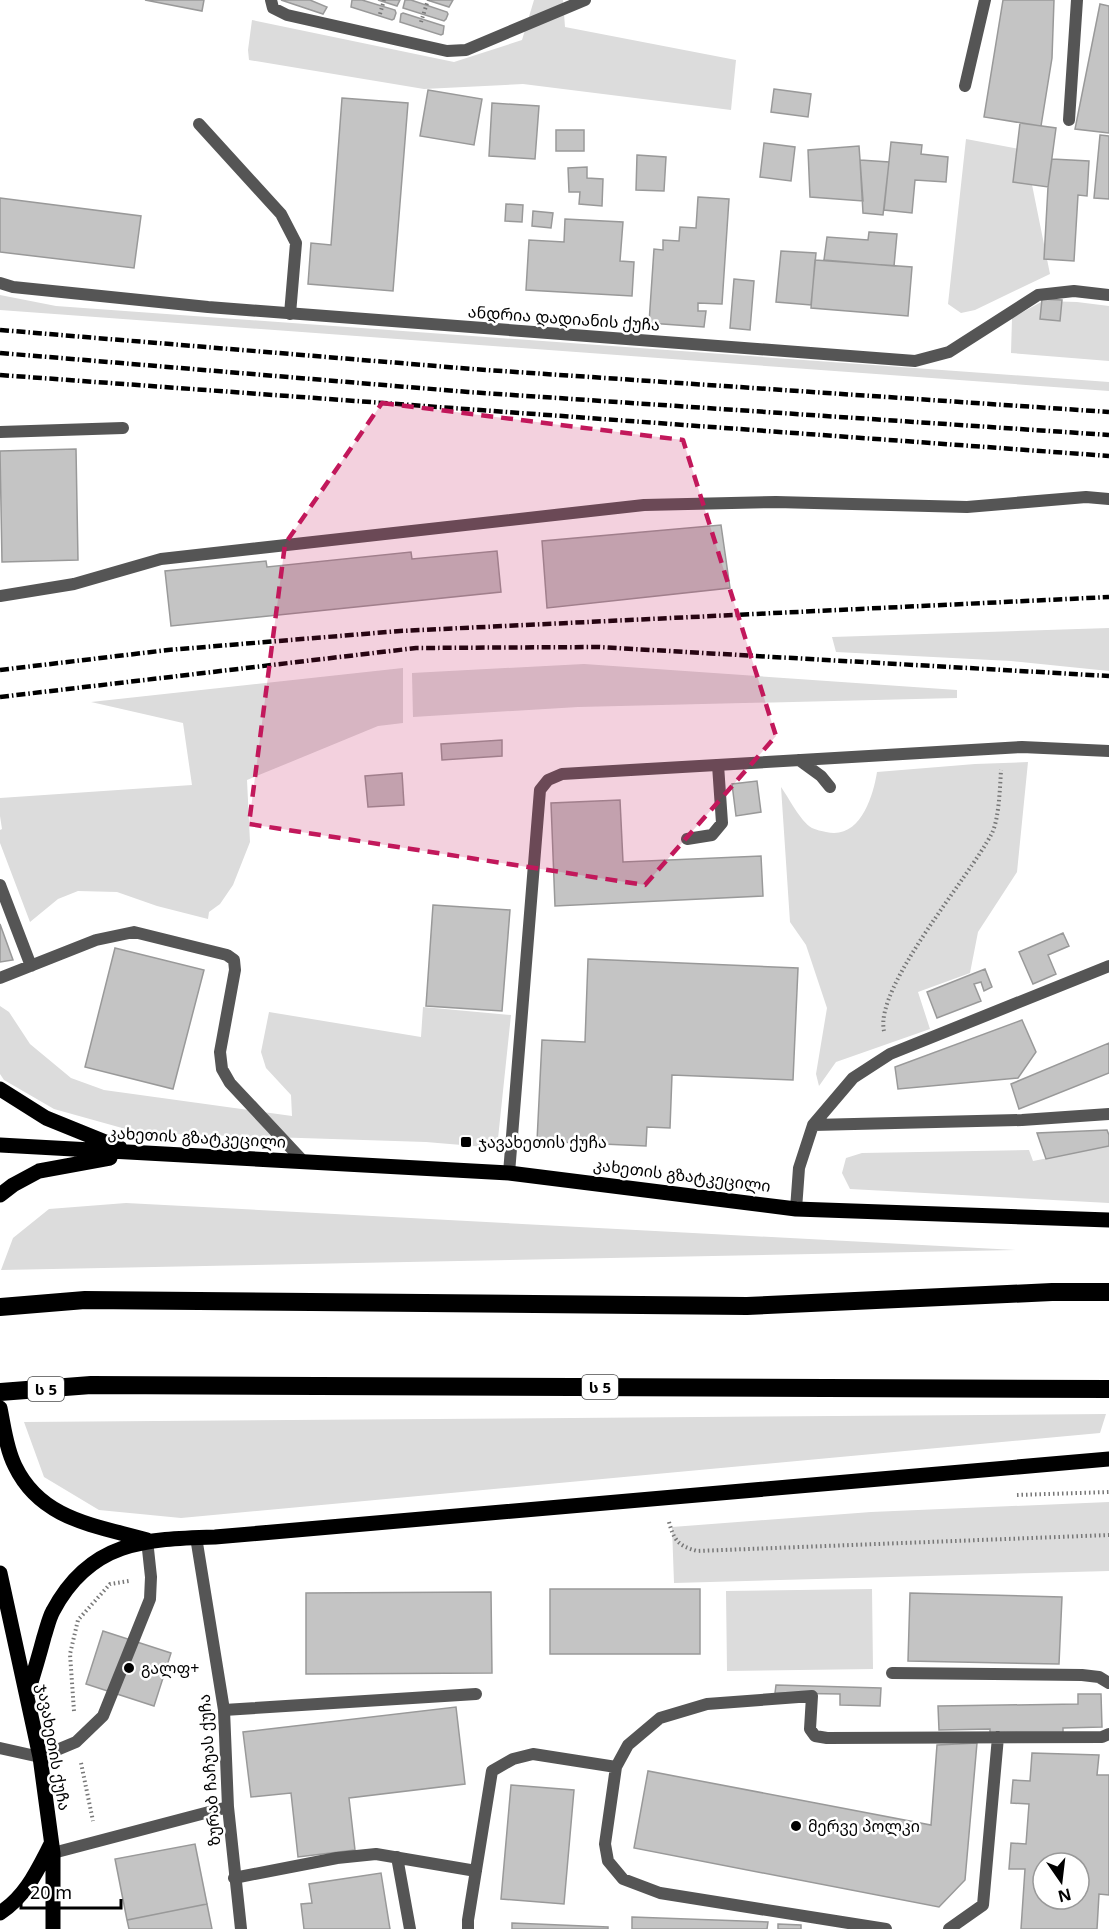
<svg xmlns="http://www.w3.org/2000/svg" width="1109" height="1929" font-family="'Noto Sans','Noto Sans Georgian',sans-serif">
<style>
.green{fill:#dcdcdc}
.building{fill:#c4c4c4;stroke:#999;stroke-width:1.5;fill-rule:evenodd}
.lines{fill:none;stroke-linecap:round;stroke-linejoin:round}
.path{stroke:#777;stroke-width:4;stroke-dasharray:1.5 3;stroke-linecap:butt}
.lane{stroke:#555;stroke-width:12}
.street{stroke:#555;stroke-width:12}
.primary{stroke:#000;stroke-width:15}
.highway{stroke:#000;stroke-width:18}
.rail{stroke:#000;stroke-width:4.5;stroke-dasharray:9 3 1.5 3;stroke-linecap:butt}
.marked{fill:#c2185b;fill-opacity:0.2;stroke:#c2185b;stroke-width:4.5;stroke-dasharray:12 8;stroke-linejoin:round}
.poi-dot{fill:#000;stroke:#fff;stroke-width:2}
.labels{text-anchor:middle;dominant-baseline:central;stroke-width:5;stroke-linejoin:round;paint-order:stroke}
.shield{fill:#fff;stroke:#4c4c4c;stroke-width:1.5}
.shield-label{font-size:15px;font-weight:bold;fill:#000}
.street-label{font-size:16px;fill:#000;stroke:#fff}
.poi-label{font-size:16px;fill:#000;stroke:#fff;text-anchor:start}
</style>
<rect width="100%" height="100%" fill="#fff"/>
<path class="green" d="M 534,0 L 563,0 L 565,27 L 736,60 L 731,110 L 523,84 L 424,89 L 249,60 L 248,50 L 252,20 L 454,62 L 522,40 Z
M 966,139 L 1025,150 L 1050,274 L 975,310 L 961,313 L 948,304 Z
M 0,295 L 56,306 L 1109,382 L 1109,391 L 0,310 Z
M 1043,301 L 1077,302 L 1109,306 L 1109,361 L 1011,353 L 1012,318 Z
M 1109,628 L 1109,671 L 1011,661 L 836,652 L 832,637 Z
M 584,664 L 957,690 L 957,698 L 578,707 L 413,717 L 412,673 Z
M 403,668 L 403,723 L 378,726 L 247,780 L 250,842 L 233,885 L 220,904 L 209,912 L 208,919 L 157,906 L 117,892 L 78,891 L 58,899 L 30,922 L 0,843 L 0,830 L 2,829 L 0,816 L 0,798 L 192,785 L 183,723 L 91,702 Z
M 1028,762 L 1017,872 L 978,932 L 970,973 L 918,992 L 930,1029 L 836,1062 L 819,1086 L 816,1074 L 827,1008 L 806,945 L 790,922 L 781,787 C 789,798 800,821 812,828 C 816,830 822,831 826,832 C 860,840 873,797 877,772 L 975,764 Z
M 0,1006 L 9,1012 L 30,1044 L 71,1078 L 104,1090 L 292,1116 L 291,1095 L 266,1068 L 261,1052 L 269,1012 L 421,1037 L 423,1007 L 511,1015 L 497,1148 L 426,1142 L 140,1133 L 54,1109 L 4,1080 L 0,1074 Z
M 1109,1146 L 1109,1203 L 850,1189 L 842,1173 L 846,1158 L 862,1153 L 1029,1150 L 1033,1161 Z
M 126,1203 L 1016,1250 L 1,1270 L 13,1238 L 49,1209 Z
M 1106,1414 L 1100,1433 L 181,1518 L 99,1510 L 44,1477 L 24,1422 Z
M 1109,1502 L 1109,1571 L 674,1583 L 672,1527 L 871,1512 Z
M 872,1589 L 873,1669 L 727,1671 L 726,1591 Z"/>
<path class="building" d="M 145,0 L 204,0 L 202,11 Z
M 281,0 L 310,0 L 327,7 L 323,14 Z
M 352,0 L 362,0 L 395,10 L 396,13 L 394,19 L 392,20 L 351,7 Z
M 378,0 L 400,0 L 397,6 Z
M 405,0 L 411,0 L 447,12 L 448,14 L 446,19 L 444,21 L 403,8 Z
M 427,0 L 453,0 L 449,7 Z
M 1003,0 L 1054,0 L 1052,58 L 1041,126 L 984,117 Z
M 1100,4 L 1109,6 L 1109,133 L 1075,129 Z
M 403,13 L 444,26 L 443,34 L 441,35 L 400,22 L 401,14 Z
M 774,89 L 811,94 L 808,117 L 771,112 Z
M 428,90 L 482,99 L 474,145 L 420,136 Z
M 342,98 L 408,103 L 393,291 L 308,284 L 311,243 L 331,245 Z
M 492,103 L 539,106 L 535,159 L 489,156 Z
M 1020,123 L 1056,128 L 1048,187 L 1013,182 Z
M 556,130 L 584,130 L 584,151 L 556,151 Z
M 1100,135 L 1109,136 L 1109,199 L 1094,198 Z
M 891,142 L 922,145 L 921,154 L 948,157 L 946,182 L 915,180 L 912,213 L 884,210 Z
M 764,143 L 795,147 L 791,181 L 760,177 Z
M 859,146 L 863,201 L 810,197 L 808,150 Z
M 637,155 L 666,157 L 664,191 L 636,190 Z
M 1052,159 L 1089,161 L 1087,196 L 1078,195 L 1074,261 L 1044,259 L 1048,187 Z
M 860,160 L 889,162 L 883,215 L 863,213 Z
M 587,167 L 587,178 L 603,179 L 602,206 L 579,204 L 580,192 L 569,192 L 568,168 Z
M 698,197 L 729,199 L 722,304 L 698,303 L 698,311 L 706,311 L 704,327 L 649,323 L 654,249 L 663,250 L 663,240 L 679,241 L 680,227 L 696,228 Z
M 0,198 L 141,216 L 134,268 L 0,252 Z
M 506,204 L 523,205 L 522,222 L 505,221 Z
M 533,211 L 553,213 L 551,228 L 532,226 Z
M 565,219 L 623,222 L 620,261 L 634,262 L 632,296 L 526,290 L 529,240 L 564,242 Z
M 869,232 L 897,234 L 894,266 L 824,260 L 827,237 L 868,240 Z
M 781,251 L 816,253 L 811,305 L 776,302 Z
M 815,260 L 912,267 L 908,316 L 811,308 Z
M 734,279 L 754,281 L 750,330 L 730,328 Z
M 1042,299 L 1062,300 L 1060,321 L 1040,319 Z
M 76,449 L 78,560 L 2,562 L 0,451 Z
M 721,525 L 730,588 L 547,608 L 542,541 Z
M 497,551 L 501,592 L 171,626 L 165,571 L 266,561 L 267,567 L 411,552 L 412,559 Z
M 502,740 L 502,756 L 442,760 L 441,744 Z
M 402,773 L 404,805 L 368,807 L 365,776 Z
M 757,781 L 761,812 L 736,816 L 732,784 Z
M 620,800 L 623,862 L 761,856 L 763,896 L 555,906 L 551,803 Z
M 433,905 L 510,910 L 502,1011 L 426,1006 Z
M 0,924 L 13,960 L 0,962 Z
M 1063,933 L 1069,946 L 1048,955 L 1056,974 L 1033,984 L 1019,952 Z
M 115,948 L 204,970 L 173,1089 L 85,1067 Z
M 588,959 L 798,968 L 793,1080 L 672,1075 L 670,1128 L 647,1127 L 646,1146 L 537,1141 L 542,1040 L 585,1042 Z
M 985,969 L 992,987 L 984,991 L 981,982 L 974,984 L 981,1001 L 937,1018 L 927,992 Z
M 1022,1020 L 1036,1052 L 1018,1078 L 898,1089 L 895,1067 Z
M 1109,1043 L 1109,1073 L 1019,1109 L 1011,1084 Z
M 1107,1130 L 1109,1135 L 1109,1146 L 1046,1159 L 1037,1133 Z
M 550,1589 L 700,1589 L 700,1654 L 550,1654 Z
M 491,1592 L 492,1673 L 306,1674 L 306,1593 Z
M 910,1593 L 1062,1597 L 1059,1664 L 908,1661 Z
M 103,1631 L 171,1653 L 154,1706 L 86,1684 Z
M 776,1685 L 881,1688 L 880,1706 L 840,1705 L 840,1694 L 775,1693 Z
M 1078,1694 L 1101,1694 L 1102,1727 L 1063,1728 L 1063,1735 L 990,1736 L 990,1729 L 939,1730 L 938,1706 L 1078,1704 Z
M 456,1707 L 465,1784 L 349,1798 L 355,1850 L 298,1857 L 291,1793 L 251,1797 L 243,1732 Z
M 977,1743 L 965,1880 L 939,1907 L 634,1848 L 648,1771 L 931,1825 L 937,1745 Z
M 1032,1753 L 1099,1755 L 1097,1775 L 1109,1775 L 1109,1895 L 1099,1894 L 1097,1929 L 1021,1929 L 1025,1869 L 1009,1869 L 1011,1843 L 1026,1844 L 1029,1804 L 1011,1803 L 1013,1780 L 1030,1781 ZM 1043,1863 L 1079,1863 L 1079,1899 L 1043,1899 Z
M 511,1785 L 574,1790 L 564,1904 L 501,1899 Z
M 195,1844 L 207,1904 L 127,1920 L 115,1859 Z
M 381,1873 L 390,1929 L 304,1929 L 301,1904 L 312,1903 L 309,1884 Z
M 207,1904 L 212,1929 L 129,1929 L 127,1920 Z
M 632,1917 L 768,1922 L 767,1929 L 632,1929 Z
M 512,1923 L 608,1927 L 608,1929 L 512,1929 Z
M 778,1924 L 801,1925 L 801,1929 L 778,1929 Z"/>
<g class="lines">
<path class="path" d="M 380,14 L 384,0
M 421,22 L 428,0
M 884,1031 C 874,987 969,878 992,833 C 999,819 1000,787 1001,770
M 1017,1495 L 1109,1492
M 669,1522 C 674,1541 679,1546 697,1551 L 1109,1535
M 74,1711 L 70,1654 L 78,1620 L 110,1584 L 129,1581
M 81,1763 L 93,1821"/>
<path class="lane" d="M 271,0 L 273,8 L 287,15 L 447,51 L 466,50 L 585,0
M 965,86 L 985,0
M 1069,120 L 1077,0
M 199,124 L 281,214 L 296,243 L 290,314
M 0,432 L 123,428
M 0,596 L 74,584 L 161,559 L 644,505 L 776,502 L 967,507 L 1086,497 L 1109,499
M 687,839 L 712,835 L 722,823 L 718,765
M 0,885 L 31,966
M 0,978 L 96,940 L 134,932 L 227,955 L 234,960 L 235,970 L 220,1052 L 222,1069 L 230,1083 L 304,1162
M 813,1125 L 1022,1120 L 1109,1114
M 796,1209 L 799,1168 L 813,1125 L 853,1078 L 890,1054 L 1109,966
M 892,1673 L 1082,1675 L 1099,1677 L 1109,1683
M 224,1710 L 476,1694
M 0,1748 L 40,1757 L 76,1742 L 103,1716 L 150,1599 L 151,1577 L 147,1540
M 397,1857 L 410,1929
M 234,1878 L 337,1858 L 376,1854 L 476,1871
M 468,1929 L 468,1920 L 492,1771 L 513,1759 L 533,1754 L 616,1767
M 886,1929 L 660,1893 L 623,1879 L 608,1861 L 605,1844 L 616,1767 L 628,1745 L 660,1718 L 707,1704 L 812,1696 L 810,1729 L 815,1736 L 827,1738 L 1102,1737 L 1109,1734
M 949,1929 L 983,1905 L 998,1737"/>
<path class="street" d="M 0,283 L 13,287 L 208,307 L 915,361 L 949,352 L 1038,295 L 1074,291 L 1109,295
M 799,760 L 821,776 L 830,787
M 509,1173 L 540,790 L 548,780 L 562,774 L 1022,747 L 1109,751
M 196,1537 L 224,1710 L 228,1807 L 241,1929
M 53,1853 L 228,1807"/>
<path class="primary" d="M 0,1089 L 46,1118 L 120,1148
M 0,1145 L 509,1173 L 796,1209 L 1109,1220
M 0,1195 L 13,1185 L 39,1171 L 110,1158
M 0,1408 C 4,1427 6,1448 15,1466 C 41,1520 95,1525 147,1540
M 0,1573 L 40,1757 L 53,1853 L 53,1929
M 27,1695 C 33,1676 39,1656 44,1637 C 47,1628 49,1618 53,1611 C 90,1541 145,1539 215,1537 L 1109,1459
M 0,1913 C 26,1896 37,1871 51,1844"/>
<path class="highway" d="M 0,1307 L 85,1300 L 747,1306 L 1052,1292 L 1109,1292
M 0,1392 L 91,1385 L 1109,1389"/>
<path class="rail" d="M 0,330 L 472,369 L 1109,412
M 0,353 L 468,392 L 1109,435
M 0,375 L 1109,456
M 0,670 L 168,650 L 400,631 L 1109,597
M 0,697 L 416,648 L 598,647 L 1109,676"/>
</g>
<path class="marked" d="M 382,403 L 683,440 L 776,736 L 645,885 L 249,824 L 285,544 Z"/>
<g class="poi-dot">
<rect x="460" y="1136" width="12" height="12" rx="3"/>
<circle cx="129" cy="1668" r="6"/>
<circle cx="796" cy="1826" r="6"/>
</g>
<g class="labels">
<g class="shield">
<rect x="582" y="1375" width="36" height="24" rx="4.5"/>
<rect x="28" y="1377" width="36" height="24" rx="4.5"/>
</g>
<g class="shield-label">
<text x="600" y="1387">ს 5</text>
<text x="46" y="1389">ს 5</text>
</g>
<g class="street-label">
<text transform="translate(564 318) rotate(4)">ანდრია დადიანის ქუჩა</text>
<text transform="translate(197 1137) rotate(3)">კახეთის გზატკეცილი</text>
<text transform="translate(682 1175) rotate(7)">კახეთის გზატკეცილი</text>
<text transform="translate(54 1747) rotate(80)">ჯავახეთის ქუჩა</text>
<text transform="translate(209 1770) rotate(-94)">ზურაბ ჩაჩუას ქუჩა</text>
</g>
<g class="poi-label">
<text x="478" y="1142">ჯავახეთის ქუჩა</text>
<text x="141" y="1668">გალფ+</text>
<text x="808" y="1826">მერვე პოლკი</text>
</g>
</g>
<g transform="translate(1061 1881) rotate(166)"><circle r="28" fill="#ffffff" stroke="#999999" stroke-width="1.5"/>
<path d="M0-4.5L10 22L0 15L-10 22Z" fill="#000000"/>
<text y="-9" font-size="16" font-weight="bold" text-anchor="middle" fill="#000000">N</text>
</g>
<path d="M21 1899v9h100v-9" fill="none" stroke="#000000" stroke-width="3"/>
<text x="30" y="1899" font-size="18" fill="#000000" stroke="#ffffff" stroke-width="4.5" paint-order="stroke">20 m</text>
</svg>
